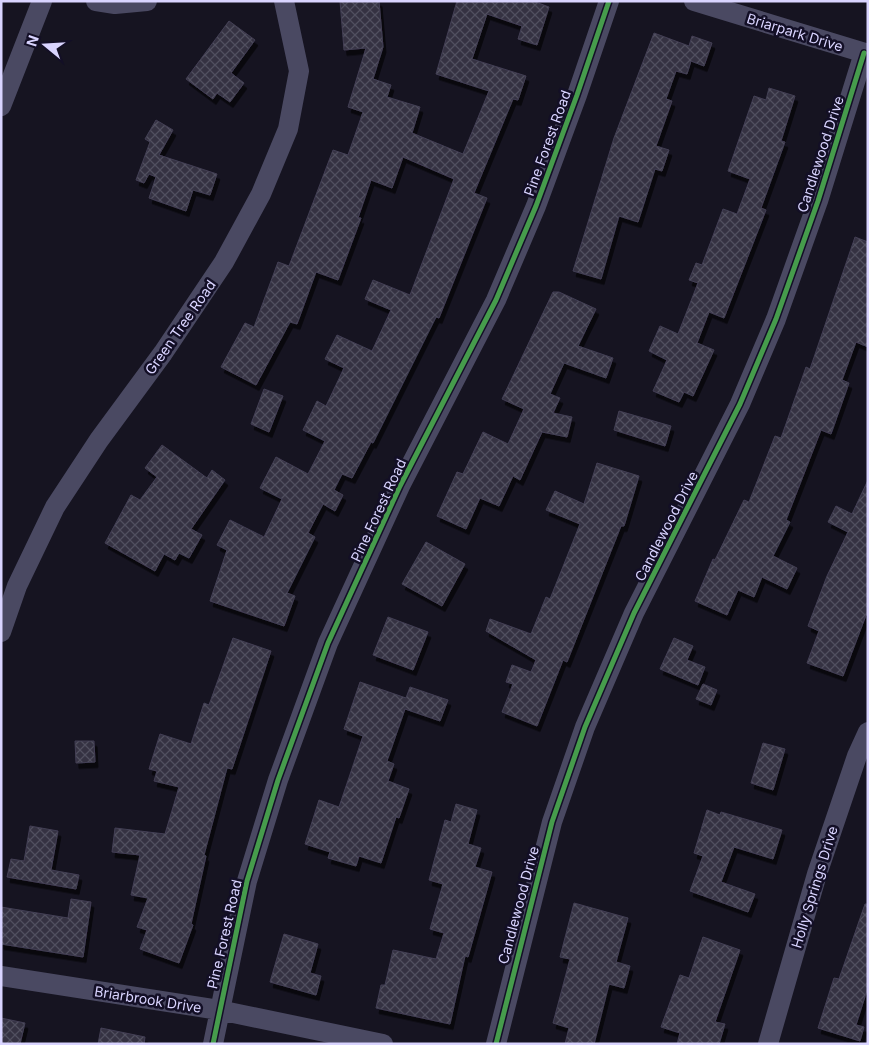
<svg xmlns="http://www.w3.org/2000/svg" width="869" height="1045" font-family="Inter,sans-serif">
<style>
.building{fill:url(#building-cross-hatch);stroke:#433f54;filter:url(#shadow)}
.lines{fill:none;stroke-linecap:round;stroke-linejoin:round}
.street{stroke:#4a4962;stroke-width:20}
.cycleway-casing{stroke:#130f26;stroke-width:8}
.cycleway{stroke:#469c4c;stroke-width:5}
.labels{text-anchor:middle;dominant-baseline:central;stroke-width:5;stroke-linejoin:round;paint-order:stroke}
.street-label{font-size:14px;fill:#d9d4ff;stroke:#130f26}
</style>
<defs>
<pattern id="building-cross-hatch" width="8" height="8" patternUnits="userSpaceOnUse" patternTransform="scale(1.25)"><rect width="8" height="8" fill="#343243"/><path d="M0 0l8 8M0 8l8-8" fill="none" stroke="#514f5f"/></pattern>
<filter id="shadow"><feDropShadow dx="3" dy="5.5" stdDeviation="0" flood-color="#0009"/></filter>
</defs>
<rect width="100%" height="100%" fill="#161421"/>
<path class="building" d="M 340,1 L 379,1 L 383,47 L 373,79 L 391,85 L 387,97 L 420,107 L 412,133 L 463,154 L 489,91 L 436,74 L 457,1 L 533,1 L 549,7 L 537,45 L 518,39 L 522,26 L 487,14 L 472,59 L 526,76 L 518,100 L 513,99 L 474,193 L 487,198 L 439,318 L 436,317 L 373,443 L 371,442 L 352,478 L 342,474 L 334,490 L 343,495 L 335,511 L 323,504 L 308,533 L 315,537 L 287,593 L 295,596 L 284,626 L 210,601 L 227,550 L 217,545 L 230,520 L 264,537 L 282,499 L 260,488 L 276,457 L 308,474 L 325,441 L 303,430 L 317,401 L 326,406 L 344,368 L 325,359 L 337,335 L 372,351 L 391,310 L 365,299 L 373,280 L 410,295 L 454,179 L 403,157 L 392,188 L 371,180 L 358,218 L 361,218 L 338,280 L 316,272 L 297,324 L 290,322 L 256,385 L 221,367 L 245,323 L 254,327 L 278,262 L 289,266 L 333,150 L 348,155 L 363,112 L 348,107 L 366,48 L 344,50 Z
M 229,21 L 255,40 L 231,73 L 244,83 L 230,102 L 217,93 L 213,99 L 186,79 Z
M 654,33 L 689,46 L 692,36 L 712,43 L 704,66 L 691,61 L 687,74 L 676,71 L 666,99 L 672,101 L 656,146 L 669,150 L 662,171 L 655,169 L 638,222 L 619,216 L 601,279 L 573,271 L 614,138 Z
M 769,88 L 795,96 L 781,141 L 785,142 L 761,208 L 766,210 L 724,318 L 709,312 L 697,343 L 714,350 L 693,396 L 684,392 L 679,402 L 653,391 L 667,360 L 649,351 L 660,326 L 678,334 L 698,283 L 689,280 L 696,263 L 702,265 L 723,209 L 737,214 L 750,179 L 728,171 L 754,96 L 766,100 Z
M 156,120 L 173,130 L 159,155 L 217,174 L 210,195 L 193,190 L 186,211 L 149,198 L 156,177 L 149,174 L 144,183 L 136,180 L 150,142 L 145,139 Z
M 855,237 L 868,242 L 868,347 L 856,342 L 842,380 L 849,383 L 831,434 L 821,430 L 786,520 L 790,522 L 773,556 L 797,568 L 787,589 L 762,577 L 754,597 L 738,590 L 727,615 L 695,601 L 713,559 L 715,560 L 744,500 L 749,502 L 775,436 L 781,438 L 806,367 L 810,369 Z
M 553,292 L 559,292 L 596,309 L 578,346 L 613,358 L 606,378 L 564,363 L 550,394 L 560,398 L 553,413 L 572,417 L 567,437 L 542,432 L 520,480 L 513,476 L 499,506 L 480,498 L 466,529 L 437,516 L 457,472 L 463,474 L 483,432 L 508,444 L 524,409 L 502,399 Z
M 264,389 L 283,396 L 269,432 L 251,424 Z
M 619,411 L 671,426 L 665,446 L 614,430 Z
M 162,445 L 207,478 L 212,470 L 225,480 L 191,529 L 202,535 L 189,558 L 179,553 L 175,560 L 164,554 L 155,571 L 105,543 L 131,495 L 140,500 L 157,477 L 145,468 Z
M 597,463 L 639,476 L 624,526 L 621,526 L 567,662 L 563,660 L 537,726 L 502,712 L 513,684 L 506,682 L 512,665 L 531,672 L 536,660 L 486,631 L 490,619 L 531,634 L 546,597 L 550,599 L 580,524 L 546,510 L 555,491 L 584,504 Z
M 868,480 L 868,610 L 843,676 L 807,663 L 819,631 L 808,626 L 827,576 L 848,532 L 828,522 L 836,506 L 852,514 Z
M 426,542 L 465,564 L 442,606 L 402,584 Z
M 388,617 L 428,632 L 413,670 L 373,655 Z
M 233,638 L 271,651 L 232,769 L 227,768 L 204,855 L 206,856 L 191,924 L 193,925 L 179,963 L 140,949 L 147,930 L 137,927 L 148,898 L 131,895 L 140,855 L 112,852 L 115,828 L 165,834 L 179,787 L 154,781 L 157,771 L 149,769 L 160,734 L 191,744 L 204,703 L 209,705 Z
M 674,638 L 693,646 L 687,660 L 705,667 L 698,685 L 660,669 Z
M 360,682 L 406,698 L 410,687 L 448,700 L 440,721 L 405,709 L 387,761 L 394,764 L 388,781 L 409,789 L 399,818 L 396,817 L 381,863 L 359,856 L 356,866 L 328,858 L 330,852 L 305,844 L 319,800 L 339,807 L 363,736 L 344,729 Z
M 703,684 L 717,690 L 711,705 L 696,699 Z
M 75,741 L 94,741 L 95,762 L 76,763 Z
M 763,743 L 785,749 L 773,790 L 751,783 Z
M 456,804 L 477,810 L 468,844 L 481,848 L 475,867 L 492,872 L 468,957 L 465,956 L 450,1024 L 376,1008 L 381,985 L 385,985 L 393,950 L 436,959 L 444,933 L 430,929 L 443,884 L 429,880 L 445,820 L 451,822 Z
M 707,810 L 720,815 L 721,812 L 782,830 L 773,859 L 734,847 L 721,882 L 755,894 L 748,912 L 690,891 L 703,856 L 694,853 Z
M 30,826 L 58,831 L 51,870 L 79,875 L 76,889 L 7,877 L 11,859 L 24,861 Z
M 71,899 L 91,902 L 83,957 L 1,944 L 1,907 L 68,918 Z
M 574,903 L 628,918 L 616,962 L 630,966 L 624,988 L 609,984 L 594,1044 L 565,1044 L 569,1028 L 553,1023 L 570,959 L 560,957 Z
M 865,904 L 868,904 L 868,987 L 856,1025 L 864,1027 L 860,1041 L 818,1028 L 834,978 L 839,979 Z
M 284,934 L 318,944 L 310,973 L 321,976 L 316,995 L 270,982 Z
M 703,937 L 740,950 L 715,1022 L 725,1024 L 719,1044 L 677,1044 L 680,1033 L 661,1027 L 680,975 L 689,978 Z
M 1,1018 L 25,1023 L 20,1044 L 1,1044 Z
M 101,1028 L 145,1037 L 144,1044 L 98,1044 Z"/>
<g class="lines">
<path class="street" d="M 96,1 L 115,4 L 147,1
M 694,1 L 868,54
M 1,106 L 42,1
M 1,632 L 17,586 L 55,507 L 99,440 L 163,353 L 224,262 L 261,194 L 288,129 L 299,71 L 284,1
M 1,976 L 219,1010 L 383,1044
M 213,1044 L 247,881 L 278,780 L 328,643 L 400,486 L 496,300 L 536,206 L 577,95 L 609,1
M 496,1044 L 552,822 L 585,727 L 634,613 L 740,404 L 776,319 L 818,201 L 864,53
M 768,1044 L 817,874 L 857,756 L 868,732"/>
<defs>
<path id="cycleway" d="M 213,1044 L 247,881 L 278,780 L 328,643 L 400,486 L 496,300 L 536,206 L 577,95 L 609,1
M 496,1044 L 552,822 L 585,727 L 634,613 L 740,404 L 776,319 L 818,201 L 864,53"/>
</defs>
<use href="#cycleway" class="cycleway-casing"/>
<use href="#cycleway" class="cycleway"/>
</g>
<g class="labels">
<g class="street-label">
<text transform="translate(795 32) rotate(17)">Briarpark Drive</text>
<text transform="translate(547 143) rotate(-70)">Pine Forest Road</text>
<text transform="translate(820 154) rotate(-72)">Candlewood Drive</text>
<text transform="translate(180 327) rotate(-55)">Green Tree Road</text>
<text transform="translate(378 510) rotate(-65)">Pine Forest Road</text>
<text transform="translate(666 526) rotate(-63)">Candlewood Drive</text>
<text transform="translate(814 887) rotate(-73)">Holly Springs Drive</text>
<text transform="translate(518 905) rotate(-75)">Candlewood Drive</text>
<text transform="translate(224 934) rotate(-77)">Pine Forest Road</text>
<text transform="translate(148 999) rotate(9)">Briarbrook Drive</text>
</g>
</g>
<rect width="869" height="1045" fill="none" stroke="#d9d4ff" stroke-width="5"/>
<g transform="translate(45 45) rotate(288)" stroke="#130f26" stroke-width="4" paint-order="stroke">
<path d="M0-4L9 19L0 12L-9 19Z" fill="#d9d4ff"/>
<text y="-8" font-size="14" font-weight="bold" text-anchor="middle" fill="#d9d4ff">N</text>
</g>
</svg>
